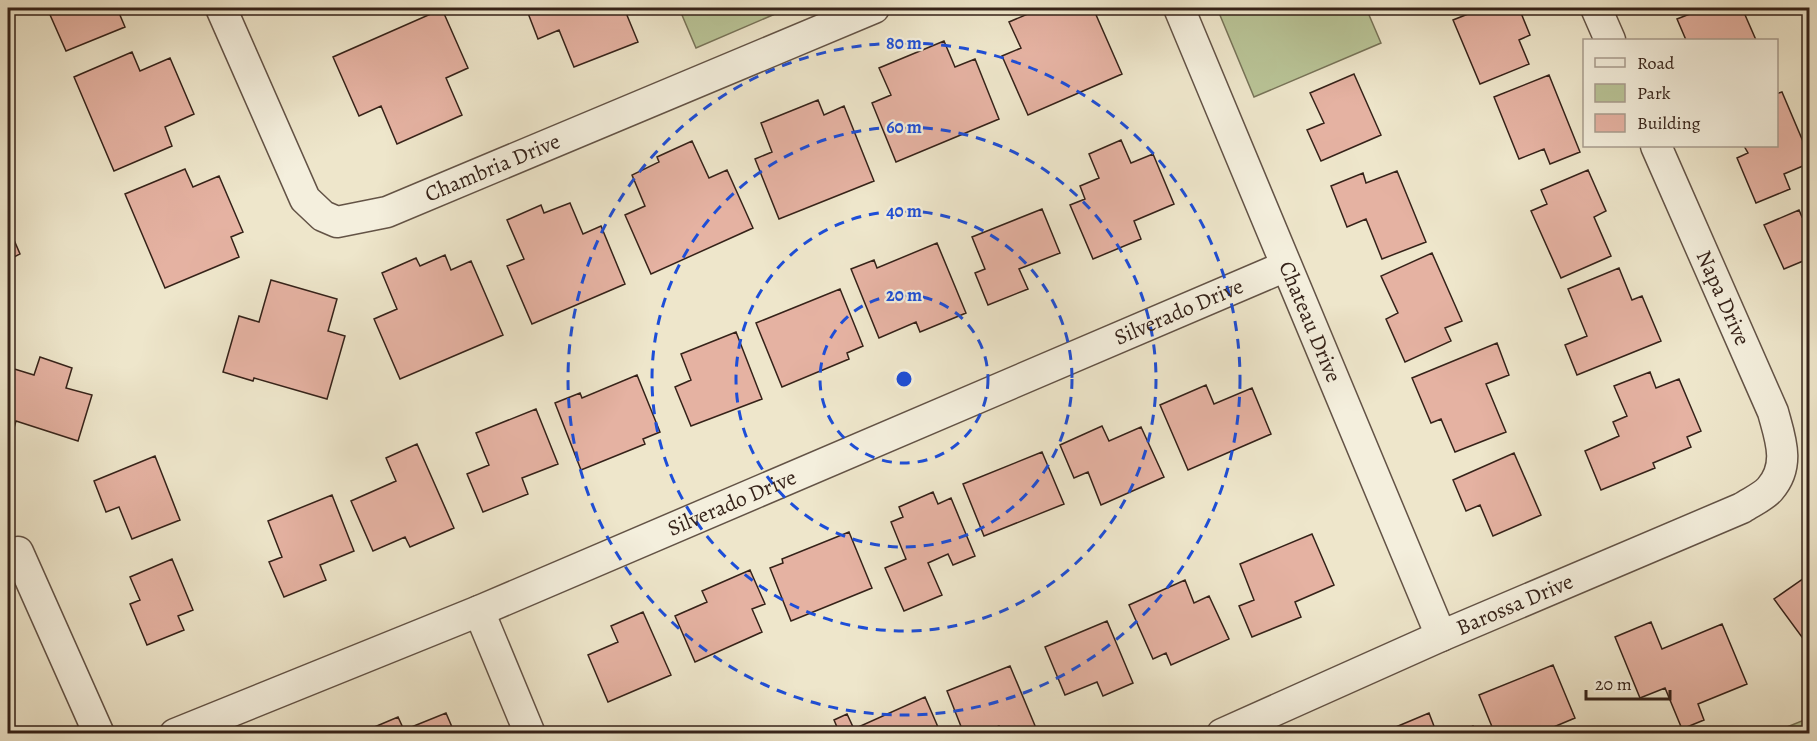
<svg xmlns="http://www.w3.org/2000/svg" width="1817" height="741" font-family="Alegreya,serif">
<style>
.green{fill:#b9c497;stroke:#777358;stroke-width:1.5}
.building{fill:#e5b2a2;stroke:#352219;stroke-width:1.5}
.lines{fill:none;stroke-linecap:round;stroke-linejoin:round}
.minor-casing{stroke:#635346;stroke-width:33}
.minor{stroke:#f4efdd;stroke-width:30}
.ring{fill:none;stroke:#1d4ed8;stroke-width:3;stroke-dasharray:10 8}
.labels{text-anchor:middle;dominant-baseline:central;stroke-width:4.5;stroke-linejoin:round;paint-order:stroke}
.street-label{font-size:22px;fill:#352219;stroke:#f4efdd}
.centre{fill:#1d4ed8;stroke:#f4efdd;stroke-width:3}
.ring-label{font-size:18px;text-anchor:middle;font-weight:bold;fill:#1d4ed8;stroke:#f4efdd;stroke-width:4.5;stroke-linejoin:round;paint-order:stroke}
</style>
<rect width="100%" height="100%" fill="#eee6cb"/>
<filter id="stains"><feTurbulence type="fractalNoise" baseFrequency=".00333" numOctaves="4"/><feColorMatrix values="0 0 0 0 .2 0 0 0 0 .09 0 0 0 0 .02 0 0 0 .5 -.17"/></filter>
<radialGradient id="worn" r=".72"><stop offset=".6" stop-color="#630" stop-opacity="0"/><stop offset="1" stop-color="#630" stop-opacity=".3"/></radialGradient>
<path class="green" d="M 679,8 L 789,8 L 696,48 Z
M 1217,8 L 1366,8 L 1381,43 L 1254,97 Z
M 1809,718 L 1809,733 L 1772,733 Z"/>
<path class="building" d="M 47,8 L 119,8 L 117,8 L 125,27 L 66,51 Z
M 526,8 L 624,8 L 638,42 L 574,67 L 559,30 L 538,39 Z
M 1042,8 L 1070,8 L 1071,10 L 1078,8 L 1093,8 L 1122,74 L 1028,115 L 1002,56 L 1021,48 L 1009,22 Z
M 1477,8 L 1519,8 L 1530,35 L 1519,40 L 1529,64 L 1480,84 L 1453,20 L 1478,10 Z
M 1705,8 L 1742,8 L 1756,40 L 1686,40 L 1677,19 Z
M 442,9 L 468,68 L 446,78 L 462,115 L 397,144 L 381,106 L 359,116 L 333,57 Z
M 944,41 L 955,67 L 975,59 L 999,119 L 896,162 L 872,103 L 891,95 L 879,68 Z
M 132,52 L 140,71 L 170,58 L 194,114 L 165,127 L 172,146 L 114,171 L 74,77 Z
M 1354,74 L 1381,135 L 1321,161 L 1307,130 L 1324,123 L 1310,93 Z
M 1549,75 L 1580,152 L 1550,164 L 1544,149 L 1519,159 L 1494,97 Z
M 1782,92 L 1810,158 L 1810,163 L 1784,174 L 1790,189 L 1756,203 L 1737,158 L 1748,153 L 1744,146 L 1776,146 L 1776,94 Z
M 818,100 L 824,115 L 844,106 L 874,181 L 779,219 L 755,159 L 772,152 L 761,123 Z
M 1121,140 L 1131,163 L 1153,154 L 1174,204 L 1134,221 L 1141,239 L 1093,259 L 1070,205 L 1085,199 L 1080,186 L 1099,178 L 1089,154 Z
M 692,141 L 709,178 L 727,170 L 753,228 L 651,274 L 625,215 L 645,206 L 632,175 L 659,162 L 657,157 Z
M 185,169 L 193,187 L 219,176 L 243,232 L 231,237 L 239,257 L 165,288 L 125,194 Z
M 1588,170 L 1606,211 L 1594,217 L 1611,256 L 1561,278 L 1531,211 L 1547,204 L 1541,190 Z
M 1397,171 L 1426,242 L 1382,259 L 1366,219 L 1347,227 L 1331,186 L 1363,173 L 1366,183 Z
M 570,203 L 583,234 L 601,226 L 625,284 L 532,324 L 507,266 L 524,259 L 507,220 L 541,205 L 544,213 Z
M 1042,209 L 1060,253 L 1019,269 L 1028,289 L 988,305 L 975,273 L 985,269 L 972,237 Z
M 1799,210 L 1802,217 L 1810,214 L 1810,262 L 1808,259 L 1784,269 L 1764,225 Z
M 8,226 L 20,254 L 8,260 Z
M 937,243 L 966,313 L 920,332 L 916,322 L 879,338 L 851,269 L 874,260 L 877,268 Z
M 1432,253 L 1462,321 L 1445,328 L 1451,341 L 1405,362 L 1386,319 L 1398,313 L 1381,276 Z
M 445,255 L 451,270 L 471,261 L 503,335 L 400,379 L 374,319 L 397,309 L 382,273 L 416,258 L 420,266 Z
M 1619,268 L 1632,300 L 1642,296 L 1661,341 L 1577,375 L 1565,345 L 1587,336 L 1568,289 Z
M 271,280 L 337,299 L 328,331 L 345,336 L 327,399 L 254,378 L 253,381 L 223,372 L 239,316 L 259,322 Z
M 840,289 L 863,346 L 847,353 L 849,359 L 782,387 L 756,323 Z
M 736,332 L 762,399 L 691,426 L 675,387 L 691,380 L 681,354 Z
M 1497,343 L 1509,375 L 1486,384 L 1506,432 L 1455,452 L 1441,419 L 1431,423 L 1412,378 Z
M 40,357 L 72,368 L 66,388 L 92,395 L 78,441 L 16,421 L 14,428 L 8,426 L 8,367 L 34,375 Z
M 1650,372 L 1656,388 L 1679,379 L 1701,431 L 1687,437 L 1691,447 L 1653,463 L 1655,468 L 1601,490 L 1585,451 L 1619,436 L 1613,422 L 1627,416 L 1614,386 Z
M 637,375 L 660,432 L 643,439 L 645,444 L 581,470 L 555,403 L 580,393 L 582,398 Z
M 1206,385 L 1214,404 L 1252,388 L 1271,434 L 1188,470 L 1160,405 Z
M 536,409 L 558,464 L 522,478 L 528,494 L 483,512 L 467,474 L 489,465 L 476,433 Z
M 1102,426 L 1109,441 L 1141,427 L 1164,477 L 1101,505 L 1088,472 L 1074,478 L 1060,445 Z
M 417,444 L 454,528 L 410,547 L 405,537 L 373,551 L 351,501 L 396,481 L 386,458 Z
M 1042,452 L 1064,504 L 984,536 L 963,484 Z
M 1514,453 L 1541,515 L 1493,536 L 1480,505 L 1466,511 L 1453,480 Z
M 155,456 L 180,520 L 132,539 L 119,507 L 106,512 L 94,481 Z
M 933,492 L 938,504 L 951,498 L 975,556 L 953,565 L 948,554 L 928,563 L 942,595 L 904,611 L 885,568 L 906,559 L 891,522 L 903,517 L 899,507 Z
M 332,495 L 354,551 L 320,565 L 326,580 L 284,597 L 269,562 L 282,557 L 268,521 Z
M 849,532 L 872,588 L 791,621 L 770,568 L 783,563 L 782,559 Z
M 1312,534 L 1334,585 L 1295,602 L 1301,617 L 1252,637 L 1239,606 L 1254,600 L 1240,564 Z
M 172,559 L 193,610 L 178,616 L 184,630 L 147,645 L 130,604 L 140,600 L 130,577 Z
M 750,570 L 765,604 L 752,609 L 762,632 L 695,662 L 675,616 L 707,602 L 702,591 Z
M 1810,574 L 1810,648 L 1774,599 Z
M 1185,580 L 1194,603 L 1209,596 L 1229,639 L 1171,665 L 1166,653 L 1153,659 L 1129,605 Z
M 643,612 L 671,675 L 608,702 L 588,655 L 618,642 L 611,626 Z
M 1107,621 L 1133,683 L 1103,696 L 1097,682 L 1065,695 L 1045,647 Z
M 1651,622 L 1662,649 L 1722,624 L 1747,684 L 1698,704 L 1704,720 L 1682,729 L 1665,688 L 1640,698 L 1615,637 Z
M 1553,665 L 1575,718 L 1537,734 L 1495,734 L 1479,695 Z
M 1010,666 L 1036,728 L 1023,734 L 1003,734 L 999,726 L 980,734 L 964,734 L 947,691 Z
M 925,697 L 941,734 L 840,734 L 834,720 L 847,714 L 854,729 Z
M 446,713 L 455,734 L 366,734 L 365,731 L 398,717 L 404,730 Z
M 1429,713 L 1437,734 L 1385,734 L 1384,732 Z
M 1473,726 L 1476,734 L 1456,734 Z"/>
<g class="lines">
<defs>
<g id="minor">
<path id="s1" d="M 221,8 L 305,199 L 323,216 L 337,222 L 387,212 L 874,8"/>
<path id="s2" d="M 1179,8 L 1441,636"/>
<path d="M 1596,8 L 1610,40"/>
<path d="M 18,552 L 99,734"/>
<path d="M 479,611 L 530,734"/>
<path id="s3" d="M 175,734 L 479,611 L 1286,266"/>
<path id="s4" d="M 1222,734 L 1441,636 L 1742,508 C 1751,502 1763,497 1770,489 C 1791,465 1780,438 1773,412 L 1656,146"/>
</g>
</defs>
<use href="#minor" class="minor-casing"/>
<use href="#minor" class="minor"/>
</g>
<g class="ring">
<circle cx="904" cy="379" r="84"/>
<circle cx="904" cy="379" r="168"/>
<circle cx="904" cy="379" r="252"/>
<circle cx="904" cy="379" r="336"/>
</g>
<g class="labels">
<g class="street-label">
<text stroke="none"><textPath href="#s1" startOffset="414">Chambria Drive</textPath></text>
<text transform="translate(1723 298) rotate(66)">Napa Drive</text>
<text stroke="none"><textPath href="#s3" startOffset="1089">Silverado Drive</textPath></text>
<text stroke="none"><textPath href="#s2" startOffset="340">Chateau Drive</textPath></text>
<text stroke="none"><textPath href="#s3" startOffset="603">Silverado Drive</textPath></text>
<text stroke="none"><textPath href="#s4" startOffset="320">Barossa Drive</textPath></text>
</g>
</g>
<circle cx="904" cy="379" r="9" class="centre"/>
<g class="ring-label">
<text x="904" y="49">80 m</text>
<text x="904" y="133">60 m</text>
<text x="904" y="217">40 m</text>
<text x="904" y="301">20 m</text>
</g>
<rect width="1817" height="741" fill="none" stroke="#eee6cb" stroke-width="30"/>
<rect x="9" y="9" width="1799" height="723" fill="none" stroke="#352219" stroke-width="3"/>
<rect x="15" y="15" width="1787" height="711" fill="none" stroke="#352219" stroke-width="1.5"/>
<rect x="1583" y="39" width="195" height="108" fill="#f4efdd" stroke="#a89d8f" stroke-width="1.5"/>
<rect x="1595" y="58" width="30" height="9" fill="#f4efdd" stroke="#a89d8f" stroke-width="1.5"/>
<text x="1637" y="69" font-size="18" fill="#352219">Road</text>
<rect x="1595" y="84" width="30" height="18" fill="#b9c497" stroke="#a89d8f" stroke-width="1.5"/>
<text x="1637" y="99" font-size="18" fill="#352219">Park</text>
<rect x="1595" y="114" width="30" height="18" fill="#e5b2a2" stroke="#a89d8f" stroke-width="1.5"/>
<text x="1637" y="129" font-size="18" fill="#352219">Building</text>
<path d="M1586 690v9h84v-9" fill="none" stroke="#352219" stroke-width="3"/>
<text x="1595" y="690" font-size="18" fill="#352219" stroke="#f4efdd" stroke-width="4.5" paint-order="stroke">20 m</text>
<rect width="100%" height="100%" filter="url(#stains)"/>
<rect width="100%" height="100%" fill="url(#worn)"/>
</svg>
